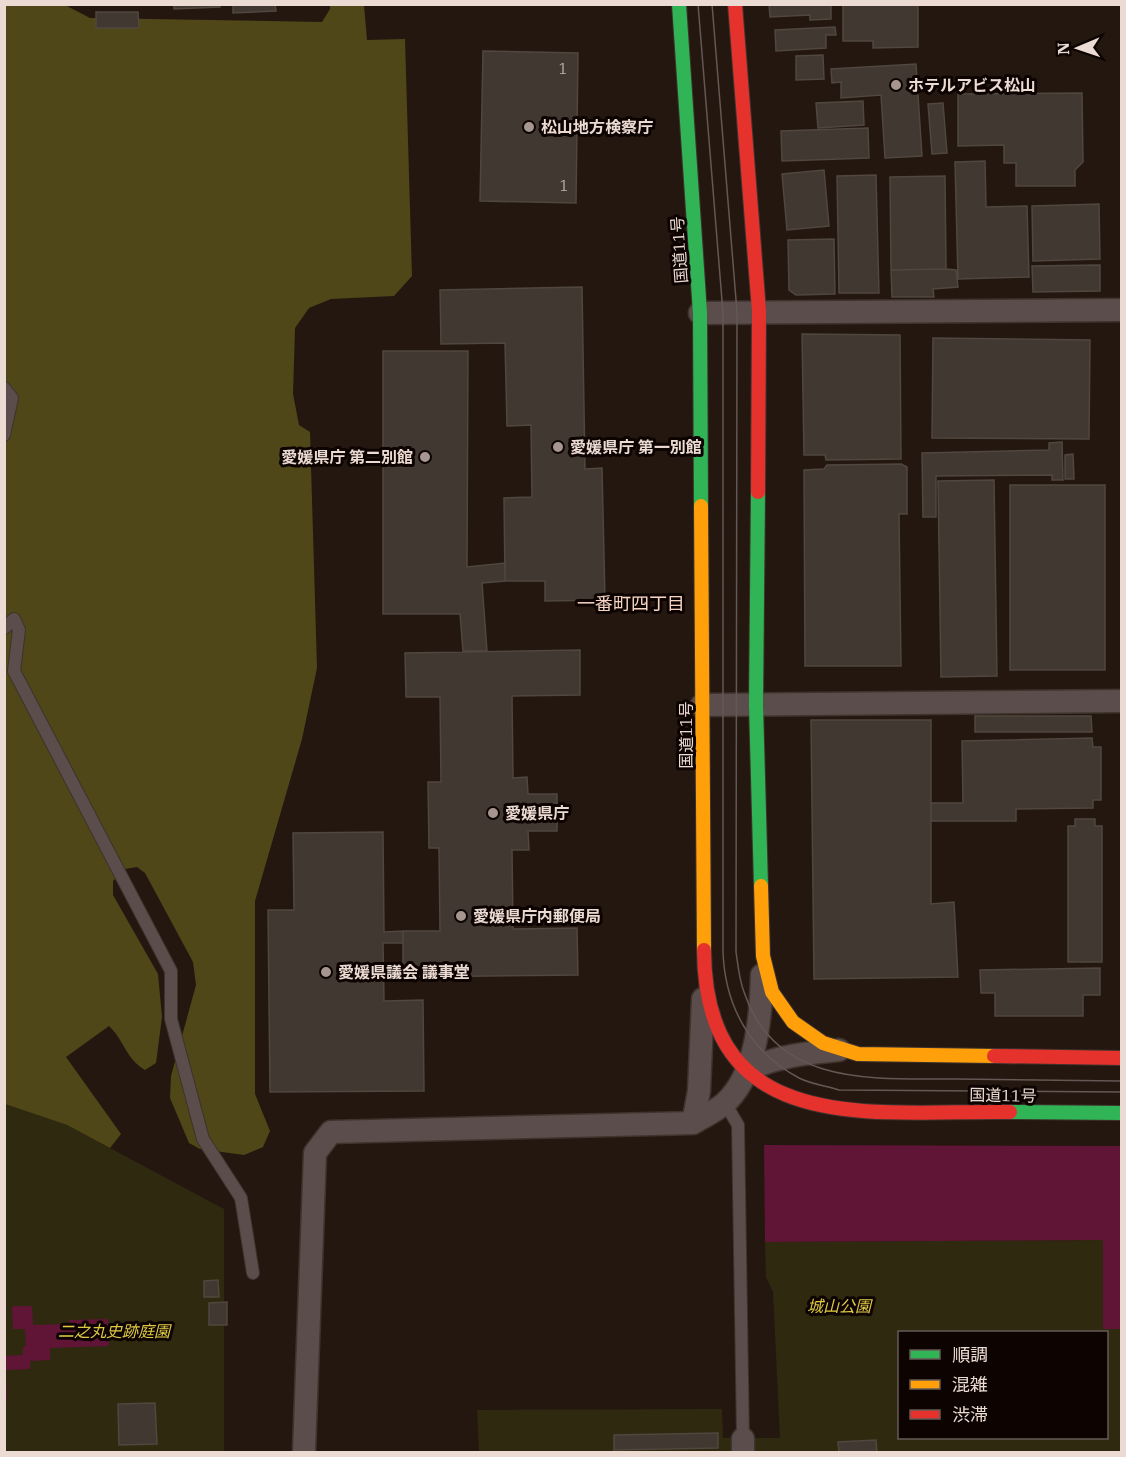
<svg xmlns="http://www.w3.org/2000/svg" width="1126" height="1457" font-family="'IBM Plex Serif','Noto Sans JP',serif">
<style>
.green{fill:#2f2910;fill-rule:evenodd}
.forest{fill:#4f4718}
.water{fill:#601436}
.building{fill:#413831;stroke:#50473e;stroke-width:1.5}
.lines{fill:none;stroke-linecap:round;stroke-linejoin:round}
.lane-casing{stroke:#3e332d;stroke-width:14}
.street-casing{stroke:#3e332d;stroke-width:25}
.fast-casing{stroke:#3e332d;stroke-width:16}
.slow-casing{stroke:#3e332d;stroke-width:16}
.jam-casing{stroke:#3e332d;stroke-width:16}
.lane{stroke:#5a4d4b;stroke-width:12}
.street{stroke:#5a4d4b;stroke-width:22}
.fast{stroke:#30b455;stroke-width:14}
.slow{stroke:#ff9f0a;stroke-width:14}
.jam{stroke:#e5322d;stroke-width:14}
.tram{stroke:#645854;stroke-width:1.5}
.poi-dot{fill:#a6968f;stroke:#0d0402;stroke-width:2}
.labels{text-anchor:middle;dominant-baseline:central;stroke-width:6;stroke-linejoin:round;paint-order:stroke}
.number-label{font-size:14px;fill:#c1b2aa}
.poi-label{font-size:16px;font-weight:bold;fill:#ecdbd3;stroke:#0d0402;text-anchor:start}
.street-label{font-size:16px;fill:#ecdbd3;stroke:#0d0402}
.park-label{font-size:16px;font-style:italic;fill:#dfc943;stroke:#0d0402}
.neighbourhood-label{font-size:18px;fill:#f5d4c3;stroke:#0d0402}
</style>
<rect width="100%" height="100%" fill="#241710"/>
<path class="green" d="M 5,1104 L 67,1125 L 224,1209 L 224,1452 L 5,1452 Z
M 1103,1240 L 1103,1328 L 1121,1329 L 1121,1452 L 479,1452 L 477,1410 L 722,1409 L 723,1438 L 780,1438 L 773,1292 L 766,1277 L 765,1242 ZM 900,1332 L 1106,1332 L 1106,1438 L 900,1438 Z"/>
<path class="forest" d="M 5,5 L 65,5 L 90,18 L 322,22 L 330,9 L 330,5 L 364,5 L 367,40 L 405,39 L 412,276 L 394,296 L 331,299 L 309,308 L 295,328 L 293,394 L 299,425 L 310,432 L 317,668 L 302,739 L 255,901 L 255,1094 L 270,1131 L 263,1147 L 244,1155 L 200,1149 L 189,1143 L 170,1098 L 171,1076 L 196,985 L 193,962 L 145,873 L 137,867 L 125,869 L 113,881 L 113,895 L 158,974 L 162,1017 L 156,1063 L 145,1070 C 126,1059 124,1040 109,1026 L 66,1057 L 121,1134 L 110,1148 L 67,1125 L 5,1104 Z"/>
<path class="water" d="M 764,1145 L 1121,1146 L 1121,1329 L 1103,1329 L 1103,1240 L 765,1242 Z
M 12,1306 L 32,1306 L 33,1325 L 69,1324 L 69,1320 L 108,1319 L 109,1346 L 50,1348 L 50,1360 L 30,1361 L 30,1369 L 6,1370 L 7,1401 L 5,1401 L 5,1356 L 23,1355 L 23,1347 L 26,1346 L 25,1329 L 13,1329 Z"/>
<path class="building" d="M 174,4 L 220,4 L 220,7 L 174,9 Z
M 233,4 L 275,4 L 276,11 L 233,13 Z
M 769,4 L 831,4 L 831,19 L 810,20 L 810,15 L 770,17 Z
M 843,4 L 918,4 L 918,47 L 873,48 L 873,41 L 843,41 Z
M 96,12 L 138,12 L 139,28 L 96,28 Z
M 835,27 L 836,35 L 826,35 L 826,48 L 776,51 L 775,30 Z
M 483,51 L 578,53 L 576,203 L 480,201 Z
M 823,55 L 824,79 L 796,80 L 796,56 Z
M 916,64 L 922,156 L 885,158 L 881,95 L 841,98 L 841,82 L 832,83 L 831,69 Z
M 1082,93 L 1083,162 L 1075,170 L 1075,186 L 1016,186 L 1016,163 L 1004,163 L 1004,145 L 958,146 L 958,94 Z
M 863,101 L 864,125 L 818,128 L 816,103 Z
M 943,103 L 947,153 L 932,154 L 928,104 Z
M 868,128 L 869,158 L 782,161 L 781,131 Z
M 985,161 L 986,207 L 1027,206 L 1029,277 L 958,279 L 955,162 Z
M 824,170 L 829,226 L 787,230 L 782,174 Z
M 876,175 L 879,293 L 839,293 L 837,176 Z
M 945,176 L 946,269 L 891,270 L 890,177 Z
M 1099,204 L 1100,259 L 1033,261 L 1032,206 Z
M 834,239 L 835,294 L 796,295 L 789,290 L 788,240 Z
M 1100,265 L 1100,291 L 1033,292 L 1032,266 Z
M 946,269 L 956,270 L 958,287 L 933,289 L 934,297 L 892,297 L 891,270 Z
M 582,287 L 585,469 L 602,468 L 605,600 L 545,601 L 545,581 L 505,581 L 504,498 L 532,497 L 531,425 L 507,426 L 505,343 L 441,344 L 440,290 Z
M 802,334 L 900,335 L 901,459 L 826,460 L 825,455 L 804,455 Z
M 933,338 L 1090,340 L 1089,439 L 932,438 Z
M 383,351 L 468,351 L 467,567 L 505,563 L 505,581 L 482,583 L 487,651 L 463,651 L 460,614 L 383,614 Z
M 1062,442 L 1063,480 L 1052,480 L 1052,475 L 936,476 L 936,517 L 923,517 L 922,453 L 1049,450 L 1049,443 Z
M 1073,454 L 1074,479 L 1065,479 L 1065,455 Z
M 901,464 L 907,467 L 907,514 L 899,514 L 901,666 L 805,666 L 804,470 L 824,469 L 827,465 Z
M 994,480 L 997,676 L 941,677 L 938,481 Z
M 1010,485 L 1105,485 L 1105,670 L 1010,670 Z
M 580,650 L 580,695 L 512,696 L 513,778 L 527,777 L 528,794 L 557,794 L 557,831 L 528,831 L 529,850 L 512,850 L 513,929 L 577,928 L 578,975 L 403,977 L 403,931 L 440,931 L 439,848 L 429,848 L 428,782 L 441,782 L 440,697 L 406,697 L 405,653 Z
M 975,716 L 1091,716 L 1092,732 L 975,732 Z
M 811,720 L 931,720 L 931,904 L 954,902 L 958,977 L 814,979 Z
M 1092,738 L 1093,747 L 1101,747 L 1101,800 L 1093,800 L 1093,808 L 1016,809 L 1016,821 L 931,821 L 931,803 L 963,803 L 962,741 Z
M 1075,819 L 1095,819 L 1095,826 L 1102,826 L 1102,962 L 1068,962 L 1068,826 L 1075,826 Z
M 383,832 L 384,932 L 403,931 L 403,943 L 383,943 L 384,1001 L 423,1000 L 424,1091 L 270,1092 L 268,910 L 294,910 L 293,833 Z
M 1100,968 L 1100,995 L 1083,995 L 1083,1016 L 995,1016 L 995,993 L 981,993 L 980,970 Z
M 218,1280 L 219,1297 L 204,1297 L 204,1281 Z
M 227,1302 L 227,1325 L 209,1325 L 209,1303 Z
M 155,1403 L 157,1444 L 119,1445 L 118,1404 Z
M 718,1433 L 718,1448 L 614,1450 L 614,1435 Z
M 876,1440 L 877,1452 L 839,1452 L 838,1442 Z"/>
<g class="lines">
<defs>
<path id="lane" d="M 4,388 L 12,398 L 4,435
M 4,628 L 14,619 L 19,630 L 14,671 L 171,971 L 171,1019 L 203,1139 L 241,1198 L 253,1273
M 725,1103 L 738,1125 L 743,1439"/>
<path id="street" d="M 700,313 L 1122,310
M 702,705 L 1122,701
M 747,1070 C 778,1056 806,1053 839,1050
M 693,1123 L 699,1091 L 703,999
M 743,1439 L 743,1452
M 304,1452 L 315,1153 L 331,1132 L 693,1123 C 703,1117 716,1111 725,1103 C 757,1074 761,1015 762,975"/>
<path id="fast" d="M 679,4 L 700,313 L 701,506
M 758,492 L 756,705 L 761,886
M 1010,1112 L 1122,1113"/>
<path id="slow" d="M 701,506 L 704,950
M 761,886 L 763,956 L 772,992 L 793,1022 L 823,1043 L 858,1054 L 994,1056"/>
<path id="jam" d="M 735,4 L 759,311 L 758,492
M 704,950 C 705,1141 876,1110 1010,1112
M 994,1056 L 1122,1058"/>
</defs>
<use href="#lane" class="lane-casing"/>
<use href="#street" class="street-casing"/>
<use href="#fast" class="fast-casing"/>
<use href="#slow" class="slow-casing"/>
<use href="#jam" class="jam-casing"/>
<use href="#lane" class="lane"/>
<use href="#street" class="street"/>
<use href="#fast" class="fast"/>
<use href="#slow" class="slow"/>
<use href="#jam" class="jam"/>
<path class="tram" d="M 698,4 L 723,313 L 723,952 C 725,1006 750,1052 799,1078 C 811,1084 826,1086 839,1090 L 1122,1092
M 712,4 L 737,312 L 736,952 C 738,965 739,979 744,992 C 775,1086 872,1079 953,1079 C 1009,1080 1065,1080 1122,1081"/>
</g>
<g class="poi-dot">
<circle cx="896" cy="85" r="6"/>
<circle cx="529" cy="127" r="6"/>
<circle cx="558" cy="447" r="6"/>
<circle cx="425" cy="457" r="6"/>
<circle cx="493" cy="813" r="6"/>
<circle cx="461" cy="916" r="6"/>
<circle cx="326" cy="972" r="6"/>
</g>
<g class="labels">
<g class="number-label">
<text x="563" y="69">1</text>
<text x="564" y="186">1</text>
</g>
<g class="poi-label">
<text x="908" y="85">ホテルアビス松山</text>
<text x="541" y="127">松山地方検察庁</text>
<text x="570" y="447">愛媛県庁 第一別館</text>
<text x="413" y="457" text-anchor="end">愛媛県庁 第二別館</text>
<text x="505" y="813">愛媛県庁</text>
<text x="473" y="916">愛媛県庁内郵便局</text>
<text x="338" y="972">愛媛県議会 議事堂</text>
</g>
<g class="street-label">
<text transform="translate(679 250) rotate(-94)">国道11号</text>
<text transform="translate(686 735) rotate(-90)">国道11号</text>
<text transform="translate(1003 1095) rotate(1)">国道11号</text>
</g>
<g class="park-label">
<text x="839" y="1306">城山公園</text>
<text x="114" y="1331">二之丸史跡庭園</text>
</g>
<g class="neighbourhood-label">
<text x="631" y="603">一番町四丁目</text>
</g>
</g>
<rect width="1126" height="1457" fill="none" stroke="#ecdbd3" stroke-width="12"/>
<rect x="898" y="1331" width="210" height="108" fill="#0d0402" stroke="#665a56" stroke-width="1.5"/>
<rect x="910" y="1350" width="30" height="9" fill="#30b455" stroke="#665a56" stroke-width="1.5"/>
<text x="952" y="1361" font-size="18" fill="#ecdbd3">順調</text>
<rect x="910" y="1380" width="30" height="9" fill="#ff9f0a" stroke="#665a56" stroke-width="1.5"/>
<text x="952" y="1391" font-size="18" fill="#ecdbd3">混雑</text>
<rect x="910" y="1410" width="30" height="9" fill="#e5322d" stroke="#665a56" stroke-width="1.5"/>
<text x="952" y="1421" font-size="18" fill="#ecdbd3">渋滞</text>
<g transform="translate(1078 48) rotate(268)" stroke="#0d0402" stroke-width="4.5" paint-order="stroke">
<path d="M0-4.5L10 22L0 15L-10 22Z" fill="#ecdbd3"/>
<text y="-9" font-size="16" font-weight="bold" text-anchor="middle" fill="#ecdbd3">N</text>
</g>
</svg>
